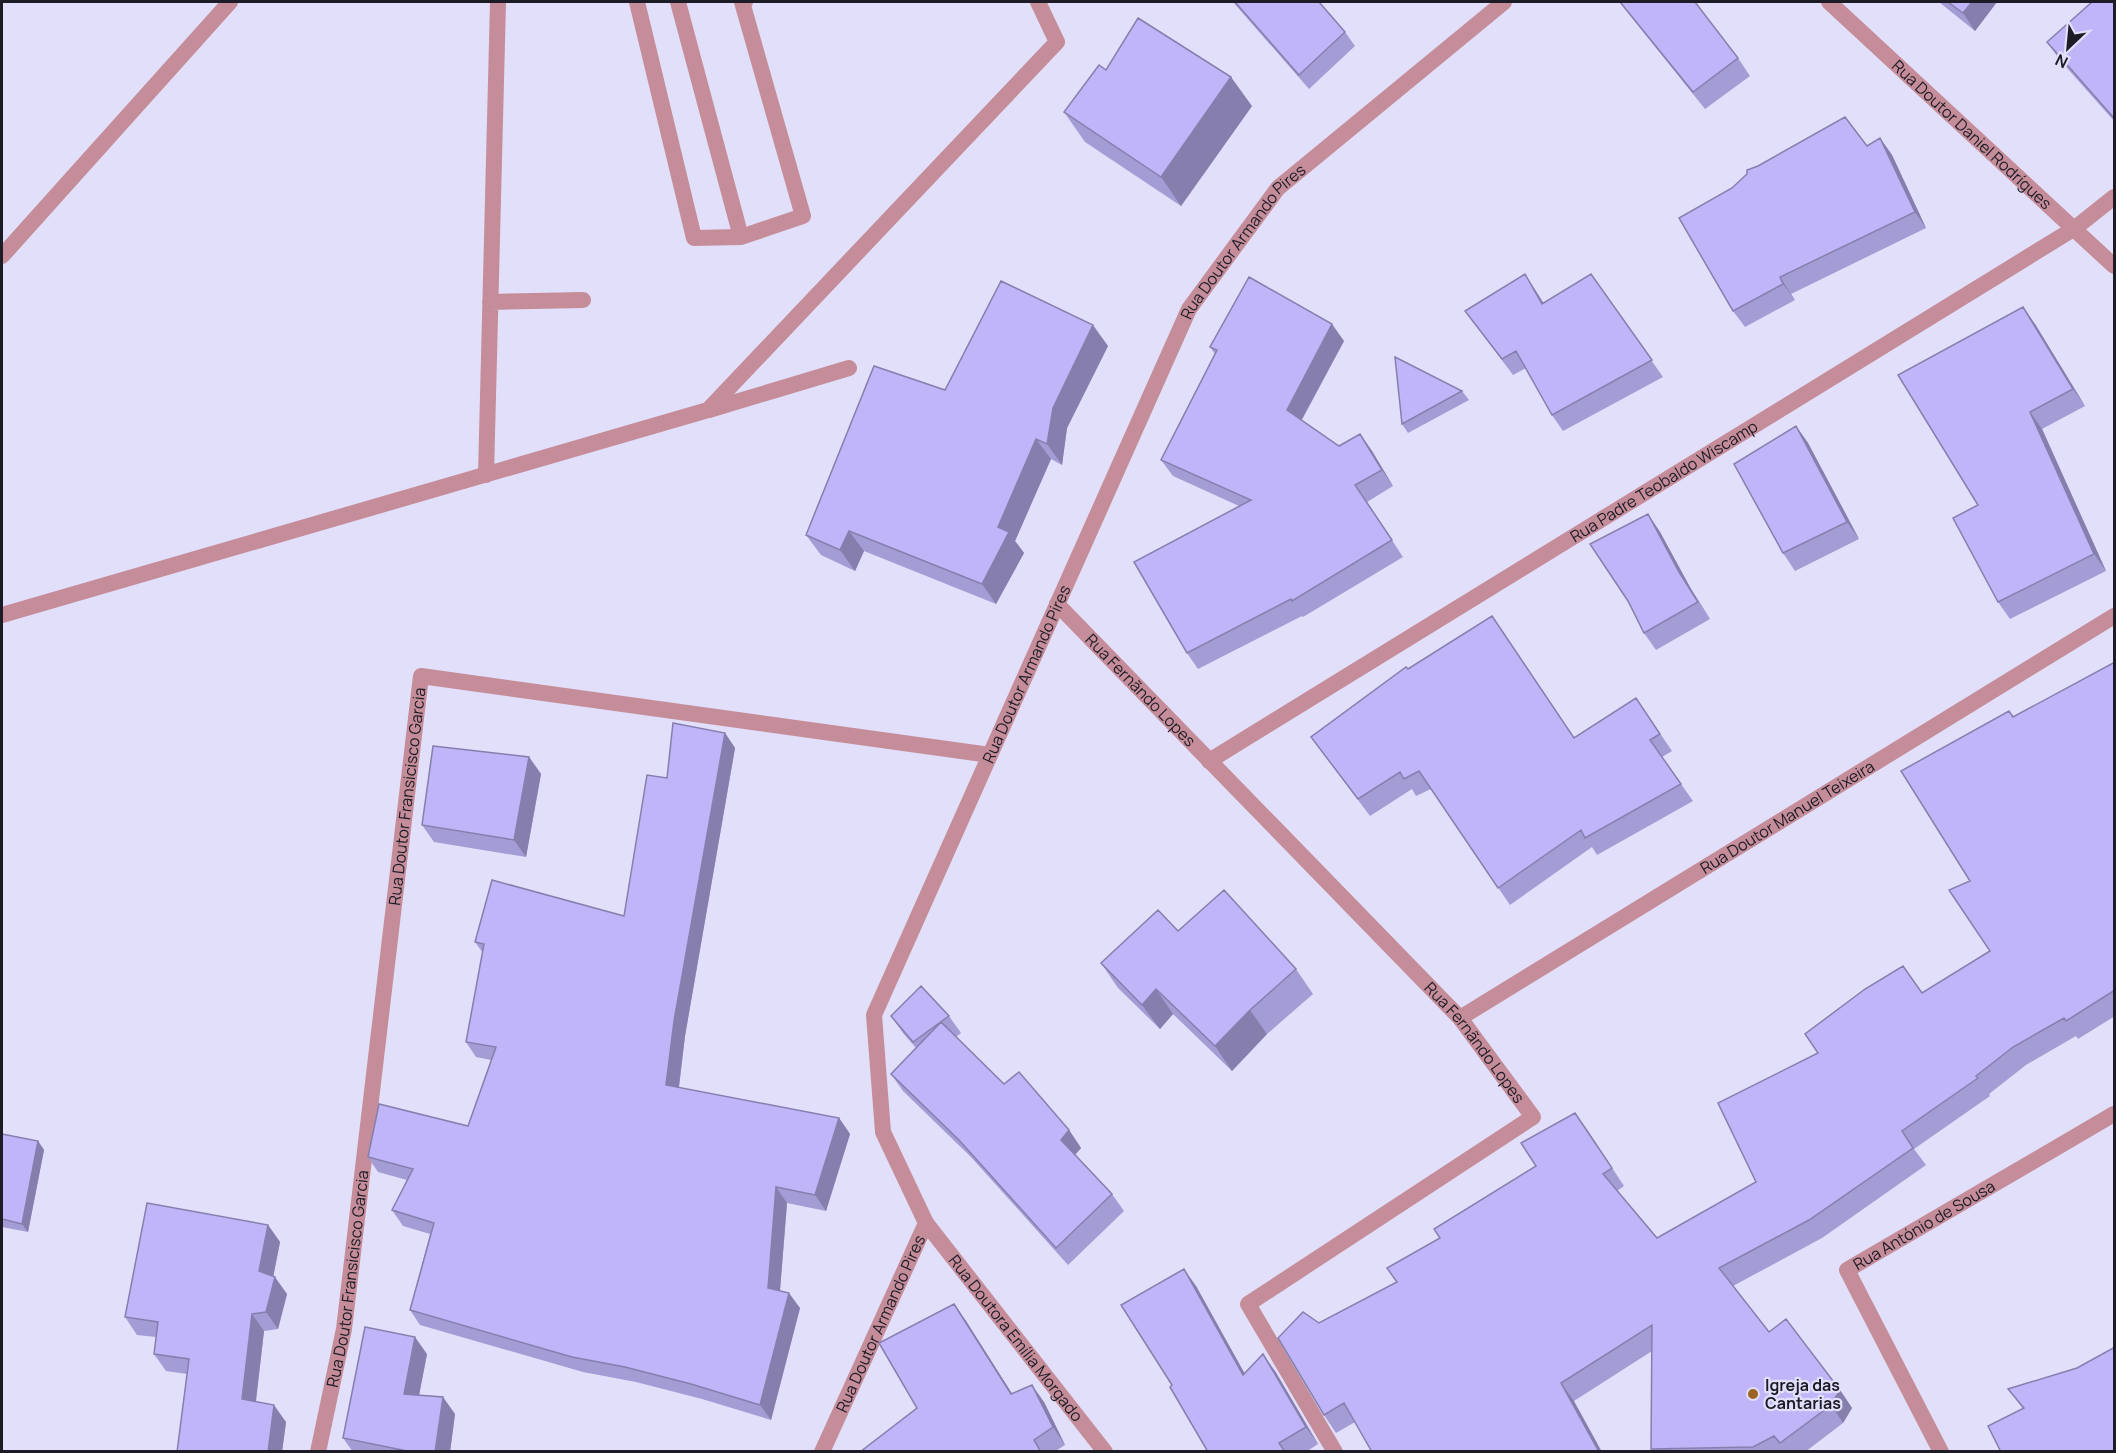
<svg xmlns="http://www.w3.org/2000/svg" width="2116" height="1453" font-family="Manrope,sans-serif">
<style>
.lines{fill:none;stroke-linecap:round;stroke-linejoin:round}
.service{stroke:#c58d9a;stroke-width:16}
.minor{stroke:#c58d9a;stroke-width:16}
.wall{fill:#a49cd5}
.shaded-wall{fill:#867fae}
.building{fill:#bfb5f8;stroke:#867fae;stroke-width:1.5}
.poi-dot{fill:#9d6322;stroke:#e2dffa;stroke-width:2}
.labels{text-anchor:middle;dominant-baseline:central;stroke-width:4.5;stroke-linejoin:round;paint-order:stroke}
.street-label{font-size:16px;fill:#1d1c26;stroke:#e2dffa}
.poi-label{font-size:16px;font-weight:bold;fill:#1d1c26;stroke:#e2dffa;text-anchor:start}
</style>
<rect width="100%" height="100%" fill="#e2dffa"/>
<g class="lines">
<path class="service" d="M 637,2 L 694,238 L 741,237 L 803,216 L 742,2 L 745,2
M 678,2 L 741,237
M 2,256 L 230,2
M 490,302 L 583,300
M 709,410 L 849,368
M 486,475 L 498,2
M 2,615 L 708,410 L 1057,42 L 1038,2"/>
<g class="minor">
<path id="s1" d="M 1829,2 L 2114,266"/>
<path id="s2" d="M 1057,604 L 1460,1018 L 1533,1117 L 1248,1304 L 1335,1452"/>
<path id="s3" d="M 1209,761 L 2075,228 L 2114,197"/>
<path id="s4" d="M 1460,1018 L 2114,616"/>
<path id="s5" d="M 926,1223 L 1105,1452"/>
<path id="s6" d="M 318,1452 L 344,1329 L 421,676 L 990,755"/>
<path id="s7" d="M 822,1452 L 926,1223 L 883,1132 L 874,1015 L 1189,309 L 1278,188 L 1504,2"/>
<path id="s8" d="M 1941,1452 L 1847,1270 L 2114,1114"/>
</g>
</g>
<path class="wall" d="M 1233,2 L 1319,2 L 1345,32 L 1355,46 L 1309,89 Z
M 1620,2 L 1738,58 L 1750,76 L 1705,109 L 1632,18 Z
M 1939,2 L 1997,2 L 1975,31 Z
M 2115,2 L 2115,122 L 2059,59 L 2047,42 Z
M 1106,70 L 1252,106 L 1181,206 L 1085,142 L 1064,112 Z
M 1880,138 L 1892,155 L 1926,228 L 1791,294 L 1795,300 L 1745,327 L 1733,311 L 1732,188 L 1747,174 L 1867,146 Z
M 1525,274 L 1543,303 L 1591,274 L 1663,377 L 1563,431 L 1552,415 L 1526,368 L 1513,375 L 1465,311 Z
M 2035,324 L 2085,406 L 2042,429 L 2106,571 L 2010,619 L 1998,602 L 1978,505 Z
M 1344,341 L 1302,420 L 1339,446 L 1360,434 L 1372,451 L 1393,486 L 1367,502 L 1403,557 L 1303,617 L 1302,616 L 1198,669 L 1187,653 L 1239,506 L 1173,476 L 1161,460 L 1215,354 L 1210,347 Z
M 1108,346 L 1067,428 L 1062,465 L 1051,459 L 1015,541 L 1024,553 L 996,604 L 864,551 L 855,571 L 821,555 L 806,535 L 945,390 Z
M 1462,391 L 1469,400 L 1408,433 L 1402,424 Z
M 1796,426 L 1808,443 L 1859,539 L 1795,571 L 1783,553 Z
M 1648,514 L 1660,532 L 1691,589 L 1710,619 L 1656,650 L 1644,633 Z
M 2115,662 L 2115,1016 L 2078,1039 L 2076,1036 L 2026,1065 L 1989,1094 L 1990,1096 L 1914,1149 L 1926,1165 L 1822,1238 L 1733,1286 L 1769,1332 L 1840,1390 L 1852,1408 L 1843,1423 L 1805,1452 L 1653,1452 L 1651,1449 L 1652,1351 L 1574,1401 L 1355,1422 L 1336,1433 L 1324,1415 L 1319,1323 L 1397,1282 L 1440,1238 L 1536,1166 L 1575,1113 L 1624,1186 L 1617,1191 L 1657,1238 L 1756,1182 L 1818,1053 L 1922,993 L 1990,951 L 1970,881 L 2009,711 L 2014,717 Z
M 1408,669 L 1574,738 L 1636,698 L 1672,751 L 1662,757 L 1693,801 L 1597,855 L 1592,847 L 1510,905 L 1431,789 L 1416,796 L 1412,789 L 1370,816 L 1311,737 Z
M 725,733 L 735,748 L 685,1036 L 679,1088 L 839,1118 L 850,1134 L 826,1211 L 787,1203 L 780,1290 L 800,1308 L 771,1420 L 702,1399 L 636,1382 L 583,1372 L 420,1325 L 410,1310 L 430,1234 L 403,1226 L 392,1210 L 407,1180 L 378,1172 L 368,1157 L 468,1126 L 491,1060 L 476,1057 L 466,1042 L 483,953 L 475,942 L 624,916 L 667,778 Z
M 529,757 L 541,774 L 526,857 L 434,842 L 422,825 Z
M 1178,931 L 1296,969 L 1313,994 L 1267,1034 L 1232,1071 L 1173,1014 L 1160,1029 L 1118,988 L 1101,963 Z
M 891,1016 L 949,1016 L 961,1033 L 956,1037 L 1004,1084 L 1069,1130 L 1081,1148 L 1075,1155 L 1112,1194 L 1124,1211 L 1068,1265 L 971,1157 L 903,1091 L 891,1074 L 916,1048 L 903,1033 Z
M 2,1134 L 38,1141 L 44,1150 L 28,1232 L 2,1227 Z
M 268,1225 L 280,1242 L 273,1277 L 287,1294 L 278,1329 L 264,1331 L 256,1402 L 286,1422 L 282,1452 L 177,1452 L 187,1374 L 166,1371 L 154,1354 L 156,1337 L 137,1335 L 125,1317 Z
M 1196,1286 L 1244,1373 L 1275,1371 L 1318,1444 L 1306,1452 L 1208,1452 L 1172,1385 Z
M 954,1304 L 966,1321 L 1012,1394 L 1044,1402 L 1065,1445 L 1054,1452 L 860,1452 L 917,1408 Z
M 427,1354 L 419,1395 L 455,1414 L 450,1452 L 353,1452 L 343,1438 Z
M 2077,1368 L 2023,1409 L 2008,1389 Z"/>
<path class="shaded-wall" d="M 1972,2 L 1997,2 L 1975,31 L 1963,13 Z
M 1231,77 L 1252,106 L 1181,206 L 1161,177 Z
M 1880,138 L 1892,155 L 1926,228 L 1915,212 Z
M 1525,274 L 1536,291 L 1554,320 L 1542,304 Z
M 1780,277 L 1791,294 L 1795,300 L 1783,284 Z
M 2023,307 L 2035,324 L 2085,406 L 2073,389 Z
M 1332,324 L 1344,341 L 1298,426 L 1287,410 Z
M 1093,325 L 1108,346 L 1067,428 L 1062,465 L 1047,444 L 1053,408 Z
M 2030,412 L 2042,429 L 2106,571 L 2094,554 Z
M 1796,426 L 1808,443 L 1859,539 L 1847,522 Z
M 1360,434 L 1372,451 L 1393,486 L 1382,470 Z
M 1036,439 L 1051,459 L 1015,541 L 1024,553 L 996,604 L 982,584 L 998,527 Z
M 1648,514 L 1660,532 L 1691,589 L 1710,619 L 1679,572 Z
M 849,531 L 864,551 L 855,571 L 840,550 Z
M 725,733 L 735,748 L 685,1036 L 677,1101 L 666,1085 L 674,1021 Z
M 529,757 L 541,774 L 526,857 L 514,840 Z
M 1156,989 L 1173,1014 L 1160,1029 L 1142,1005 Z
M 1250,1010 L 1267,1034 L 1232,1071 L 1215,1046 Z
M 1575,1113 L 1588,1131 L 1624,1186 L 1612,1168 Z
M 839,1118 L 850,1134 L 826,1211 L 815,1195 Z
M 1069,1130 L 1081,1148 L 1073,1157 L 1061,1140 Z
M 38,1141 L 44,1150 L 28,1232 L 22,1224 Z
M 776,1187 L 787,1203 L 779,1303 L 768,1288 Z
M 268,1225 L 280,1242 L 271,1288 L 259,1271 Z
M 1184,1269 L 1196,1286 L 1255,1392 L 1243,1375 Z
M 275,1277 L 287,1294 L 278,1329 L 266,1312 Z
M 789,1293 L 800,1308 L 771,1420 L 760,1405 Z
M 954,1304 L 966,1321 L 1023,1411 L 1011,1394 Z
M 252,1314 L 264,1331 L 254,1416 L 242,1399 Z
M 415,1337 L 427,1354 L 416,1411 L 404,1394 Z
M 1263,1354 L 1275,1371 L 1318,1444 L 1306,1427 Z
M 1561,1383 L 1574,1401 L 1602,1452 L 1599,1452 Z
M 1032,1385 L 1044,1402 L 1065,1445 L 1053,1427 Z
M 1840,1390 L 1852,1408 L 1843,1423 L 1831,1405 Z
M 443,1397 L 455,1414 L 450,1452 L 435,1452 Z
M 274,1405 L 286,1422 L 282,1452 L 268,1452 Z"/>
<path class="building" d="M 1235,2 L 1319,2 L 1345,32 L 1299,75 Z
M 1620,2 L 1695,2 L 1738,58 L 1693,92 Z
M 1948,2 L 1972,2 L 1963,13 Z
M 2092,2 L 2115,2 L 2115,115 L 2113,117 L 2047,42 Z
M 1138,18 L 1231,77 L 1161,177 L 1064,112 L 1099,65 L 1106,70 Z
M 1845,117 L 1867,146 L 1880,138 L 1915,212 L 1780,277 L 1783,284 L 1733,311 L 1679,218 L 1732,188 L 1747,174 L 1747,170 L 1758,166 Z
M 1525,274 L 1542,304 L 1591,274 L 1652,360 L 1552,415 L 1516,351 L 1502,359 L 1465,311 Z
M 1249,277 L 1332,324 L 1287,410 L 1339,446 L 1360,434 L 1382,470 L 1355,485 L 1392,540 L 1292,601 L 1291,599 L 1187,653 L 1134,562 L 1251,500 L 1161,460 L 1217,350 L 1210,347 Z
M 1001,281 L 1093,325 L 1053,408 L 1047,444 L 1036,439 L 998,527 L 1009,532 L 982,584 L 849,531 L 840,550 L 806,535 L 874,366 L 945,390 Z
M 2023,307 L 2073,389 L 2030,412 L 2094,554 L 1998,602 L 1953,518 L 1978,505 L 1898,375 Z
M 1395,357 L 1462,391 L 1402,424 Z
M 1796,426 L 1847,522 L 1783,553 L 1734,464 Z
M 1648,514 L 1679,572 L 1698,602 L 1644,633 L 1628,601 L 1590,544 Z
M 1492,616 L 1574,738 L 1636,698 L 1660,734 L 1650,740 L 1681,784 L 1585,838 L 1581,830 L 1498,888 L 1419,771 L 1404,779 L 1400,772 L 1358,799 L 1311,737 L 1406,667 L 1408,669 Z
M 2115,662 L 2115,990 L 2066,1021 L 2064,1018 L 2013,1047 L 1976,1076 L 1978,1078 L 1902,1131 L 1913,1148 L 1809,1220 L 1719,1268 L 1769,1332 L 1786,1319 L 1840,1390 L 1831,1405 L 1780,1443 L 1774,1436 L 1753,1447 L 1651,1449 L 1652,1325 L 1561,1383 L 1599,1452 L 1372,1452 L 1344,1403 L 1324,1415 L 1278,1338 L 1303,1312 L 1319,1323 L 1397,1282 L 1387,1268 L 1440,1238 L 1434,1229 L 1536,1166 L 1521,1143 L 1575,1113 L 1612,1168 L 1603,1174 L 1657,1238 L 1756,1182 L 1718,1103 L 1818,1053 L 1805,1034 L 1865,989 L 1903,966 L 1922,993 L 1990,951 L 1949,890 L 1970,881 L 1901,771 L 2009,711 L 2013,717 Z
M 673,723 L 725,733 L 674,1021 L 666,1085 L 839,1118 L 815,1195 L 776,1187 L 768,1288 L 789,1293 L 760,1405 L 691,1384 L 625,1367 L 572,1357 L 410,1310 L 434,1223 L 392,1210 L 413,1169 L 368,1157 L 379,1104 L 468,1126 L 496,1047 L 466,1042 L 484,944 L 475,942 L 492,880 L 624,916 L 647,775 L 667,778 Z
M 433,746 L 529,757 L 514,840 L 422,825 Z
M 1224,890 L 1296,969 L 1250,1010 L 1215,1046 L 1156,989 L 1142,1005 L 1101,963 L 1158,910 L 1178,931 Z
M 921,986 L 949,1016 L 913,1042 L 891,1016 Z
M 941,1022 L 1004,1084 L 1019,1072 L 1069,1130 L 1061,1140 L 1112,1194 L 1056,1248 L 959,1140 L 891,1074 Z
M 2,1134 L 38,1141 L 22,1224 L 2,1219 Z
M 147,1203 L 268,1225 L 259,1271 L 275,1277 L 266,1312 L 252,1314 L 242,1399 L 274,1405 L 268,1452 L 177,1452 L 189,1359 L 154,1354 L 158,1322 L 125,1317 Z
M 1184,1269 L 1243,1375 L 1263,1354 L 1306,1427 L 1279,1443 L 1285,1452 L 1208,1452 L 1170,1387 L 1172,1385 L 1121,1305 Z
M 954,1304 L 1011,1394 L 1032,1385 L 1053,1427 L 1034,1440 L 1041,1452 L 860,1452 L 917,1408 L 879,1343 Z
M 365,1327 L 415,1337 L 404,1394 L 443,1397 L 435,1452 L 412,1452 L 343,1438 Z
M 2115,1347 L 2115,1452 L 2001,1452 L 1988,1426 L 2024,1408 L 2008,1389 L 2077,1368 Z"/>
<circle class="poi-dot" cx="1753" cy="1394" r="6"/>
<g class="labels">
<g class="street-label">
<text stroke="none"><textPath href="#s1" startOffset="195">Rua Doutor Daniel Rodrígues</textPath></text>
<text stroke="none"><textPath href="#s7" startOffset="1329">Rua Doutor Armando Pires</textPath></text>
<text stroke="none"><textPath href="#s3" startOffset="534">Rua Padre Teobaldo Wiscamp</textPath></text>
<text stroke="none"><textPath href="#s7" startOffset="843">Rua Doutor Armando Pires</textPath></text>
<text stroke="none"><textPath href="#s2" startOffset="120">Rua Fernãndo Lopes</textPath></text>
<text stroke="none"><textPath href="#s6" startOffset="662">Rua Doutor Fransicisco Garcia</textPath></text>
<text stroke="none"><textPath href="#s4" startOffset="384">Rua Doutor Manuel Teixeira</textPath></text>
<text stroke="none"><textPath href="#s2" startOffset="606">Rua Fernãndo Lopes</textPath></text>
<text stroke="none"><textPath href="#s8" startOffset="294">Rua António de Sousa</textPath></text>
<text stroke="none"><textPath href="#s6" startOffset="176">Rua Doutor Fransicisco Garcia</textPath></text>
<text stroke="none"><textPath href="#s7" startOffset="141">Rua Doutor Armando Pires</textPath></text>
<text stroke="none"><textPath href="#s5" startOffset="146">Rua Doutora Emília Morgado</textPath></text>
</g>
<g class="poi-label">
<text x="1765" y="1385">Igreja das<tspan x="1765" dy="18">Cantarias</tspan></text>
</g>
</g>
<rect width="2116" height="1453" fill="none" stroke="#1d1c26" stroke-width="6"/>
<g transform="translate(2068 48) rotate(206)" stroke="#e2dffa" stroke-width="4.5" paint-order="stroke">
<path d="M0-4.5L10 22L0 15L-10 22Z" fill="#1d1c26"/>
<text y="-9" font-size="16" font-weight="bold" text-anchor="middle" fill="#1d1c26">N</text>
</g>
</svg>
